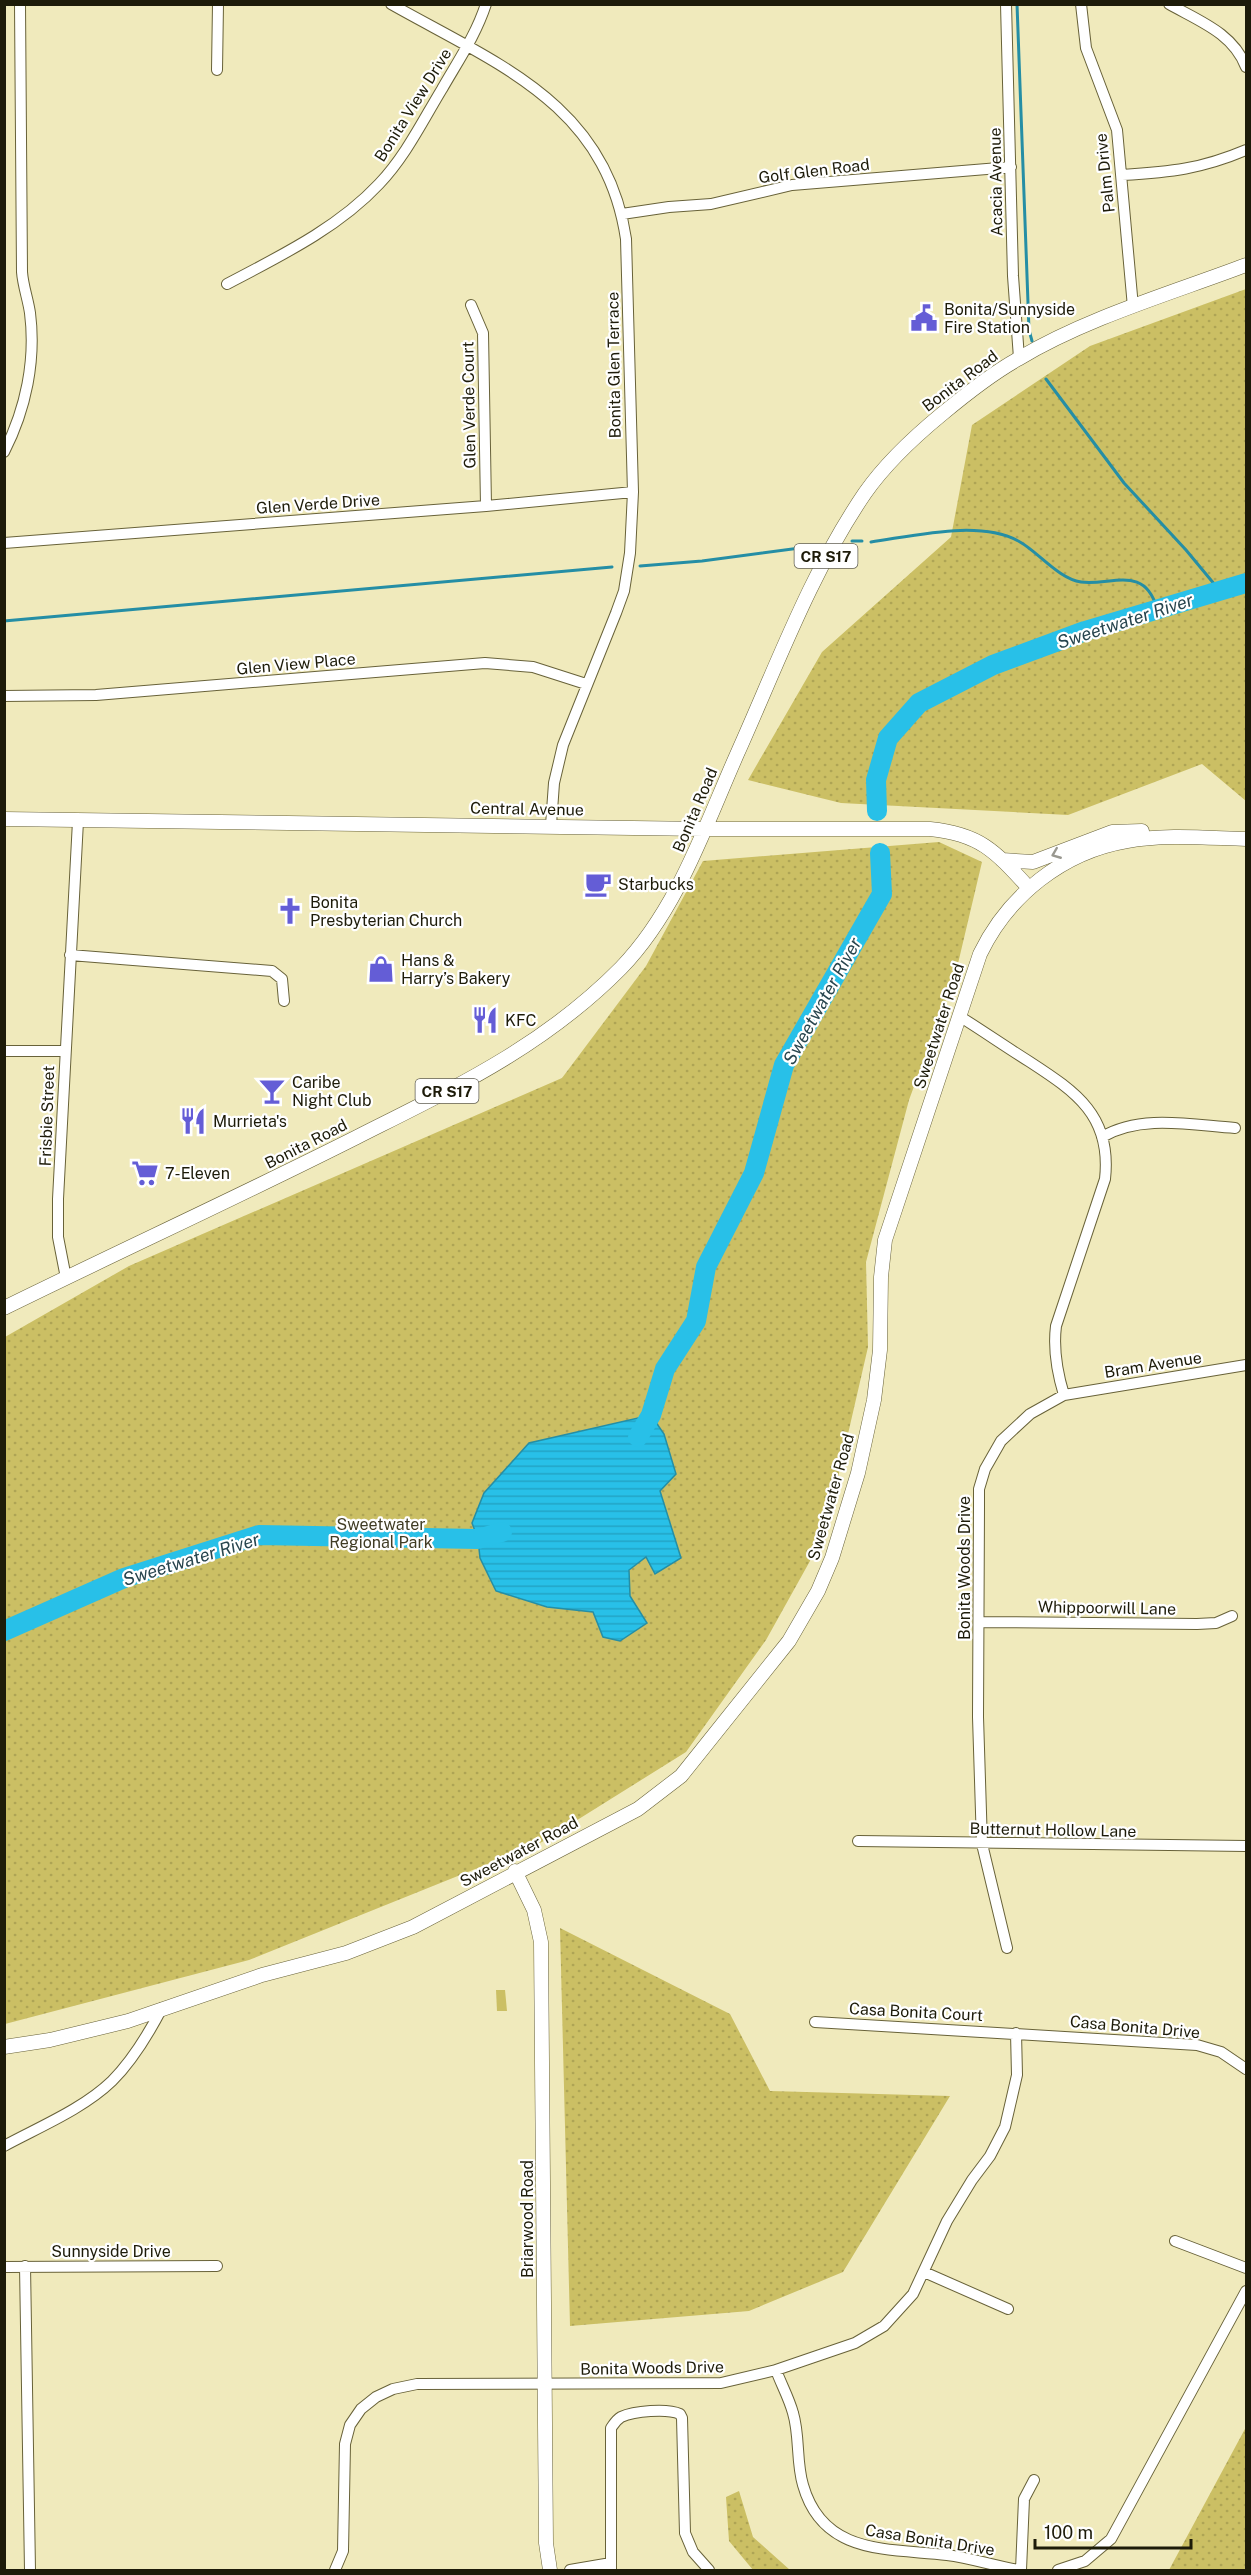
<svg xmlns="http://www.w3.org/2000/svg" width="1251" height="2575" font-family="'Public Sans',sans-serif">
<style>
.green{fill:url(#green-dots)}
.pitch{fill:#cbbf64}
.water{fill:url(#water-rules);stroke:#258ea5;stroke-width:1.5}
.lines{fill:none;stroke-linecap:round;stroke-linejoin:round}
.stream{stroke:#258ea5;stroke-width:3}
.river{stroke:#28c0e8;stroke-width:20}
.minor-casing{stroke:#686239;stroke-width:12}
.major-casing{stroke:#686239;stroke-width:15}
.minor{stroke:#fff;stroke-width:10}
.major{stroke:#fff;stroke-width:14}
.oneway{stroke:#999890}
.labels{text-anchor:middle;dominant-baseline:central;stroke-width:4.5;stroke-linejoin:round;paint-order:stroke}
.shield{fill:#fff;stroke:#615f53;stroke-width:1.5}
.shield-label{font-size:15px;font-weight:bold;fill:#1d1b09}
.street-label{font-size:16px;fill:#1d1b09;stroke:#fff}
.poi-label{font-size:16px;fill:#1d1b09;stroke:#fff;text-anchor:start}
.park-label{font-size:16px;fill:#403c24;stroke:#fff}
.water-label{font-size:18px;font-style:italic;fill:#28454e;stroke:#fff}
</style>
<defs>
<pattern id="green-dots" width="8" height="8" patternUnits="userSpaceOnUse" patternTransform="scale(1.5)"><rect width="8" height="8" fill="#cbbf64"/><path d="M2 2h.1M6 6h.1" fill="none" stroke="#aea455" stroke-width="1.8" stroke-linecap="round"/></pattern>
<pattern id="water-rules" width="6" height="5" patternUnits="userSpaceOnUse" patternTransform="scale(1.5)"><rect width="6" height="5" fill="#28c0e8"/><path d="M0 2.5h6" fill="none" stroke="#23a4c6"/></pattern>
</defs>
<rect width="100%" height="100%" fill="#f0eabc"/>
<path class="green" d="M 1246,289 L 1246,801 L 1202,764 L 1068,815 L 841,803 L 748,780 L 822,652 L 951,537 L 972,425 L 1090,346 Z
M 939,842 L 982,862 L 956,972 L 909,1100 L 866,1262 L 868,1347 L 825,1534 L 766,1640 L 686,1752 L 542,1842 L 249,1960 L 5,2024 L 5,1337 L 129,1266 L 562,1078 L 646,966 L 703,861 Z
M 560,1928 L 730,2014 L 770,2091 L 950,2096 L 843,2272 L 749,2311 L 570,2326 Z
M 1246,2427 L 1246,2570 L 1169,2570 Z
M 739,2491 L 753,2537 L 790,2570 L 753,2570 L 729,2541 L 726,2497 Z"/>
<path class="pitch" d="M 496,1990 L 505,1990 L 507,2011 L 497,2011 Z"/>
<path class="water" d="M 651,1415 L 664,1434 L 676,1474 L 660,1491 L 681,1558 L 655,1574 L 646,1557 L 629,1570 L 630,1596 L 647,1623 L 620,1641 L 603,1637 L 593,1612 L 547,1607 L 496,1591 L 480,1558 L 478,1539 L 472,1523 L 484,1493 L 529,1443 Z"/>
<g class="lines">
<path class="stream" d="M 1017,4 L 1029,330 L 1032,341
M 1046,379 L 1124,483 L 1186,550 L 1220,591
M 852,541 L 862,541
M 871,542 C 914,536 981,519 1020,542 C 1038,552 1059,579 1081,582 C 1111,586 1145,564 1157,609
M 640,566 L 702,561 L 815,546
M 4,621 L 612,567"/>
<path class="river" d="M 877,811 L 876,780 L 888,738 L 919,703 L 993,665 L 1085,631 L 1246,583
M 638,1437 L 651,1415 L 665,1369 L 696,1321 L 706,1267 L 754,1173 L 784,1065 L 882,894 L 880,853
M 4,1631 L 124,1578 L 259,1535 L 478,1539 L 502,1532"/>
<defs>
<path id="minor" d="M 391,4 C 497,64 606,104 626,239 L 633,492 L 630,553 L 624,591 L 616,613 L 563,745 L 554,783 L 551,825
M 1006,4 L 1013,276 L 1019,358
M 1081,4 L 1086,48 L 1117,130 L 1133,307
M 1169,4 C 1199,21 1233,33 1246,67
M 217,70 L 218,4
M 1122,175 C 1171,172 1201,169 1246,150
M 622,214 L 669,207 L 711,204 L 792,185 L 1011,167
M 227,284 C 280,256 338,228 379,184 C 405,157 422,122 442,89 C 458,61 476,35 486,4
M 471,305 L 483,333 L 486,506
M 4,452 C 26,409 36,360 30,313 C 28,299 23,286 22,272 L 20,4
M 4,543 L 486,506 L 633,492
M 4,696 L 96,695 L 485,663 L 533,667 L 586,684
M 70,955 L 272,971 L 282,979 L 284,1001
M 959,1016 C 983,1031 1006,1047 1030,1062 C 1076,1092 1112,1116 1105,1179 L 1056,1326 C 1053,1350 1057,1372 1064,1395
M 4,1051 L 64,1051
M 1102,1137 C 1141,1114 1191,1125 1235,1128
M 66,1278 L 58,1237 L 58,1199 L 78,821
M 979,1622 L 1197,1624 L 1216,1623 L 1232,1616
M 858,1841 L 1246,1846
M 1007,1948 L 982,1844 L 978,1717 L 979,1506 L 979,1489 L 985,1469 L 1001,1441 L 1030,1414 L 1064,1395 L 1246,1365
M 815,2022 L 1197,2045 L 1221,2052 L 1246,2069
M 4,2146 C 39,2127 83,2109 112,2081 C 132,2061 149,2033 162,2008
M 1175,2241 L 1246,2268
M 25,2266 L 30,2570
M 4,2267 L 217,2266
M 924,2272 L 1008,2309
M 776,2370 C 781,2384 789,2398 793,2413 C 800,2436 796,2462 803,2485 C 823,2556 889,2548 947,2555 C 971,2558 995,2566 1019,2570
M 335,2570 L 343,2551 L 345,2444 L 350,2425 L 361,2409 L 376,2397 L 393,2389 L 417,2384 L 721,2383 L 776,2370 L 855,2343 L 884,2326 L 913,2294 L 947,2221 L 972,2180 L 990,2156 L 1005,2127 L 1017,2075 L 1016,2033
M 570,2570 L 611,2563
M 611,2570 L 611,2428 C 614,2424 616,2420 621,2417 C 634,2411 667,2408 680,2414 L 682,2418 L 685,2533 L 693,2552 L 709,2570
M 1021,2570 L 1024,2499 L 1034,2480
M 1058,2570 L 1085,2561 L 1111,2539 L 1246,2291"/>
<path id="major" d="M 4,819 L 704,829 L 930,829 C 980,834 995,851 1028,887
M 1002,860 L 1033,862 L 1112,832 L 1142,831
M 4,1308 C 122,1250 240,1196 357,1137 C 454,1088 543,1047 621,968 C 678,909 705,826 738,752 C 777,665 811,572 865,493 C 886,463 914,437 942,414 C 966,394 991,374 1018,359 C 1086,318 1172,293 1246,265
M 515,1871 L 534,1910 L 541,1942 L 546,2543 L 550,2570
M 4,2047 L 50,2040 L 128,2021 L 262,1975 L 346,1953 L 413,1927 L 638,1809 L 681,1776 L 789,1641 L 818,1591 L 832,1558 L 858,1473 L 874,1400 L 880,1350 L 881,1277 L 885,1240 L 980,954 C 1008,896 1062,852 1127,841 C 1165,834 1208,838 1246,839"/>
</defs>
<use href="#minor" class="minor-casing"/>
<use href="#major" class="major-casing"/>
<use href="#minor" class="minor"/>
<use href="#major" class="major"/>
</g>
<defs><path id="oneway-chevron" d="M-2-3.5L2.5 0L-2 3.5" fill="none" stroke-width="1.6" stroke-linecap="round" stroke-linejoin="round" transform="scale(1.5)"/></defs>
<use class="oneway" href="#oneway-chevron" transform="translate(1056 854) rotate(158)"/>
<defs>
<symbol id="civic-bare" viewBox="-9 -9 18 18"><path d="M-.6-6.5H3V-4.5H.6V-3L4-1V1h2V6H-6V1h2V-1L-.6-3ZM-1.2 2.5V6h2.4V2.5Z" fill="#645dd6" stroke="#fff" stroke-width="2.5" paint-order="stroke"/></symbol>
<symbol id="cafe-bare" viewBox="-9 -9 18 18"><path d="M-5.5-4.5H6V0H3Q3 3.5 0 3.5H-2.5Q-5.5 3.5-5.5 0ZM3-3.2v2h1.7v-2ZM-6 4.5H4V6H-6Z" fill="#645dd6" stroke="#fff" stroke-width="2.5" paint-order="stroke"/></symbol>
<symbol id="church-bare" viewBox="-9 -9 18 18"><path d="M-1.2-6h2.4v3.5h3.3v2.4h-3.3V6h-2.4V-.1h-3.3v-2.4h3.3Z" fill="#645dd6" stroke="#fff" stroke-width="2.5" paint-order="stroke"/></symbol>
<symbol id="shop-bare" viewBox="-9 -9 18 18"><path d="M-5-2.5h2.3a2.7 3.5 0 0 1 5.4 0H5L5.5 6h-11ZM-1.5-2.5h3a1.5 2.3 0 0 0-3 0Z" fill="#645dd6" stroke="#fff" stroke-width="2.5" paint-order="stroke"/></symbol>
<symbol id="restaurant-bare" viewBox="-9 -9 18 18"><path d="M-5-6h1v4h1v-4h1v4h1v-4h1v5L-1.5 .5V6h-2V.5L-5-1ZM5-6V6H3V1.5H1.5Q1.5-4 5-6Z" fill="#645dd6" stroke="#fff" stroke-width="2.5" paint-order="stroke"/></symbol>
<symbol id="bar-bare" viewBox="-9 -9 18 18"><path d="M-6-5H6L.8 .8V4.5H3.5V6h-7V4.5H-.8V.8Z" fill="#645dd6" stroke="#fff" stroke-width="2.5" paint-order="stroke"/></symbol>
<symbol id="supermarket-bare" viewBox="-9 -9 18 18"><path d="M-6-5.5h2.5l.6 2H6L4.5 2H-2.5L-4.4-4H-6ZM-1.5 3.2a1.3 1.3 0 1 0 .1 0ZM3 3.2a1.3 1.3 0 1 0 .1 0Z" fill="#645dd6" stroke="#fff" stroke-width="2.5" paint-order="stroke"/></symbol>
</defs>
<g fill-rule="evenodd">
<use href="#civic-bare" x="905" y="299" width="38" height="38"/>
<use href="#cafe-bare" x="579" y="865" width="38" height="38"/>
<use href="#church-bare" x="271" y="892" width="38" height="38"/>
<use href="#shop-bare" x="362" y="950" width="38" height="38"/>
<use href="#restaurant-bare" x="466" y="1001" width="38" height="38"/>
<use href="#bar-bare" x="253" y="1072" width="38" height="38"/>
<use href="#restaurant-bare" x="174" y="1102" width="38" height="38"/>
<use href="#supermarket-bare" x="126" y="1154" width="38" height="38"/>
</g>
<g class="labels">
<g class="shield">
<rect x="794.5" y="544" width="63" height="24" rx="4.5"/>
<rect x="415.5" y="1079" width="63" height="24" rx="4.5"/>
</g>
<g class="shield-label">
<text x="826" y="556">CR S17</text>
<text x="447" y="1091">CR S17</text>
</g>
<g class="street-label">
<text transform="translate(413 105) rotate(-58)">Bonita View Drive</text>
<text transform="translate(814 171) rotate(-7)">Golf Glen Road</text>
<text transform="translate(1105 173) rotate(-96)">Palm Drive</text>
<text transform="translate(996 182) rotate(-91)">Acacia Avenue</text>
<text transform="translate(614 365) rotate(-91)">Bonita Glen Terrace</text>
<text transform="translate(960 381) rotate(-37)">Bonita Road</text>
<text transform="translate(469 405) rotate(-91)">Glen Verde Court</text>
<text transform="translate(318 504) rotate(-4)">Glen Verde Drive</text>
<text transform="translate(296 664) rotate(-5)">Glen View Place</text>
<text transform="translate(527 809) rotate(1)">Central Avenue</text>
<text transform="translate(695 810) rotate(-67)">Bonita Road</text>
<text transform="translate(939 1026) rotate(-72)">Sweetwater Road</text>
<text transform="translate(47 1116) rotate(-88)">Frisbie Street</text>
<text transform="translate(306 1144) rotate(-27)">Bonita Road</text>
<text transform="translate(1153 1365) rotate(-9)">Bram Avenue</text>
<text transform="translate(831 1497) rotate(-74)">Sweetwater Road</text>
<text transform="translate(964 1568) rotate(-90)">Bonita Woods Drive</text>
<text transform="translate(1107 1608) rotate(1)">Whippoorwill Lane</text>
<text transform="translate(1053 1830) rotate(1)">Butternut Hollow Lane</text>
<text transform="translate(519 1852) rotate(-28)">Sweetwater Road</text>
<text transform="translate(916 2012) rotate(3)">Casa Bonita Court</text>
<text transform="translate(1135 2027) rotate(5)">Casa Bonita Drive</text>
<text transform="translate(527 2219) rotate(-90)">Briarwood Road</text>
<text x="111" y="2251">Sunnyside Drive</text>
<text transform="translate(652 2368) rotate(-1)">Bonita Woods Drive</text>
<text transform="translate(930 2540) rotate(9)">Casa Bonita Drive</text>
</g>
<g class="poi-label">
<text x="944" y="309">Bonita/Sunnyside<tspan x="944" dy="18">Fire Station</tspan></text>
<text x="618" y="884">Starbucks</text>
<text x="310" y="902">Bonita<tspan x="310" dy="18">Presbyterian Church</tspan></text>
<text x="401" y="960">Hans &amp;<tspan x="401" dy="18">Harry’s Bakery</tspan></text>
<text x="505" y="1020">KFC</text>
<text x="292" y="1082">Caribe<tspan x="292" dy="18">Night Club</tspan></text>
<text x="213" y="1121">Murrieta's</text>
<text x="165" y="1173">7-Eleven</text>
</g>
<g class="park-label">
<text x="381" y="1524">Sweetwater<tspan x="381" dy="18">Regional Park</tspan></text>
</g>
<g class="water-label">
<text transform="translate(1125 621) rotate(-18)">Sweetwater River</text>
<text transform="translate(822 1001) rotate(-61)">Sweetwater River</text>
<text transform="translate(191 1559) rotate(-17)">Sweetwater River</text>
</g>
</g>
<rect width="1251" height="2575" fill="none" stroke="#1d1b09" stroke-width="12"/>
<path d="M1035 2539v9h156v-9" fill="none" stroke="#1d1b09" stroke-width="3"/>
<text x="1044" y="2539" font-size="18" fill="#1d1b09" stroke="#ffffff" stroke-width="4.5" paint-order="stroke">100 m</text>
</svg>
